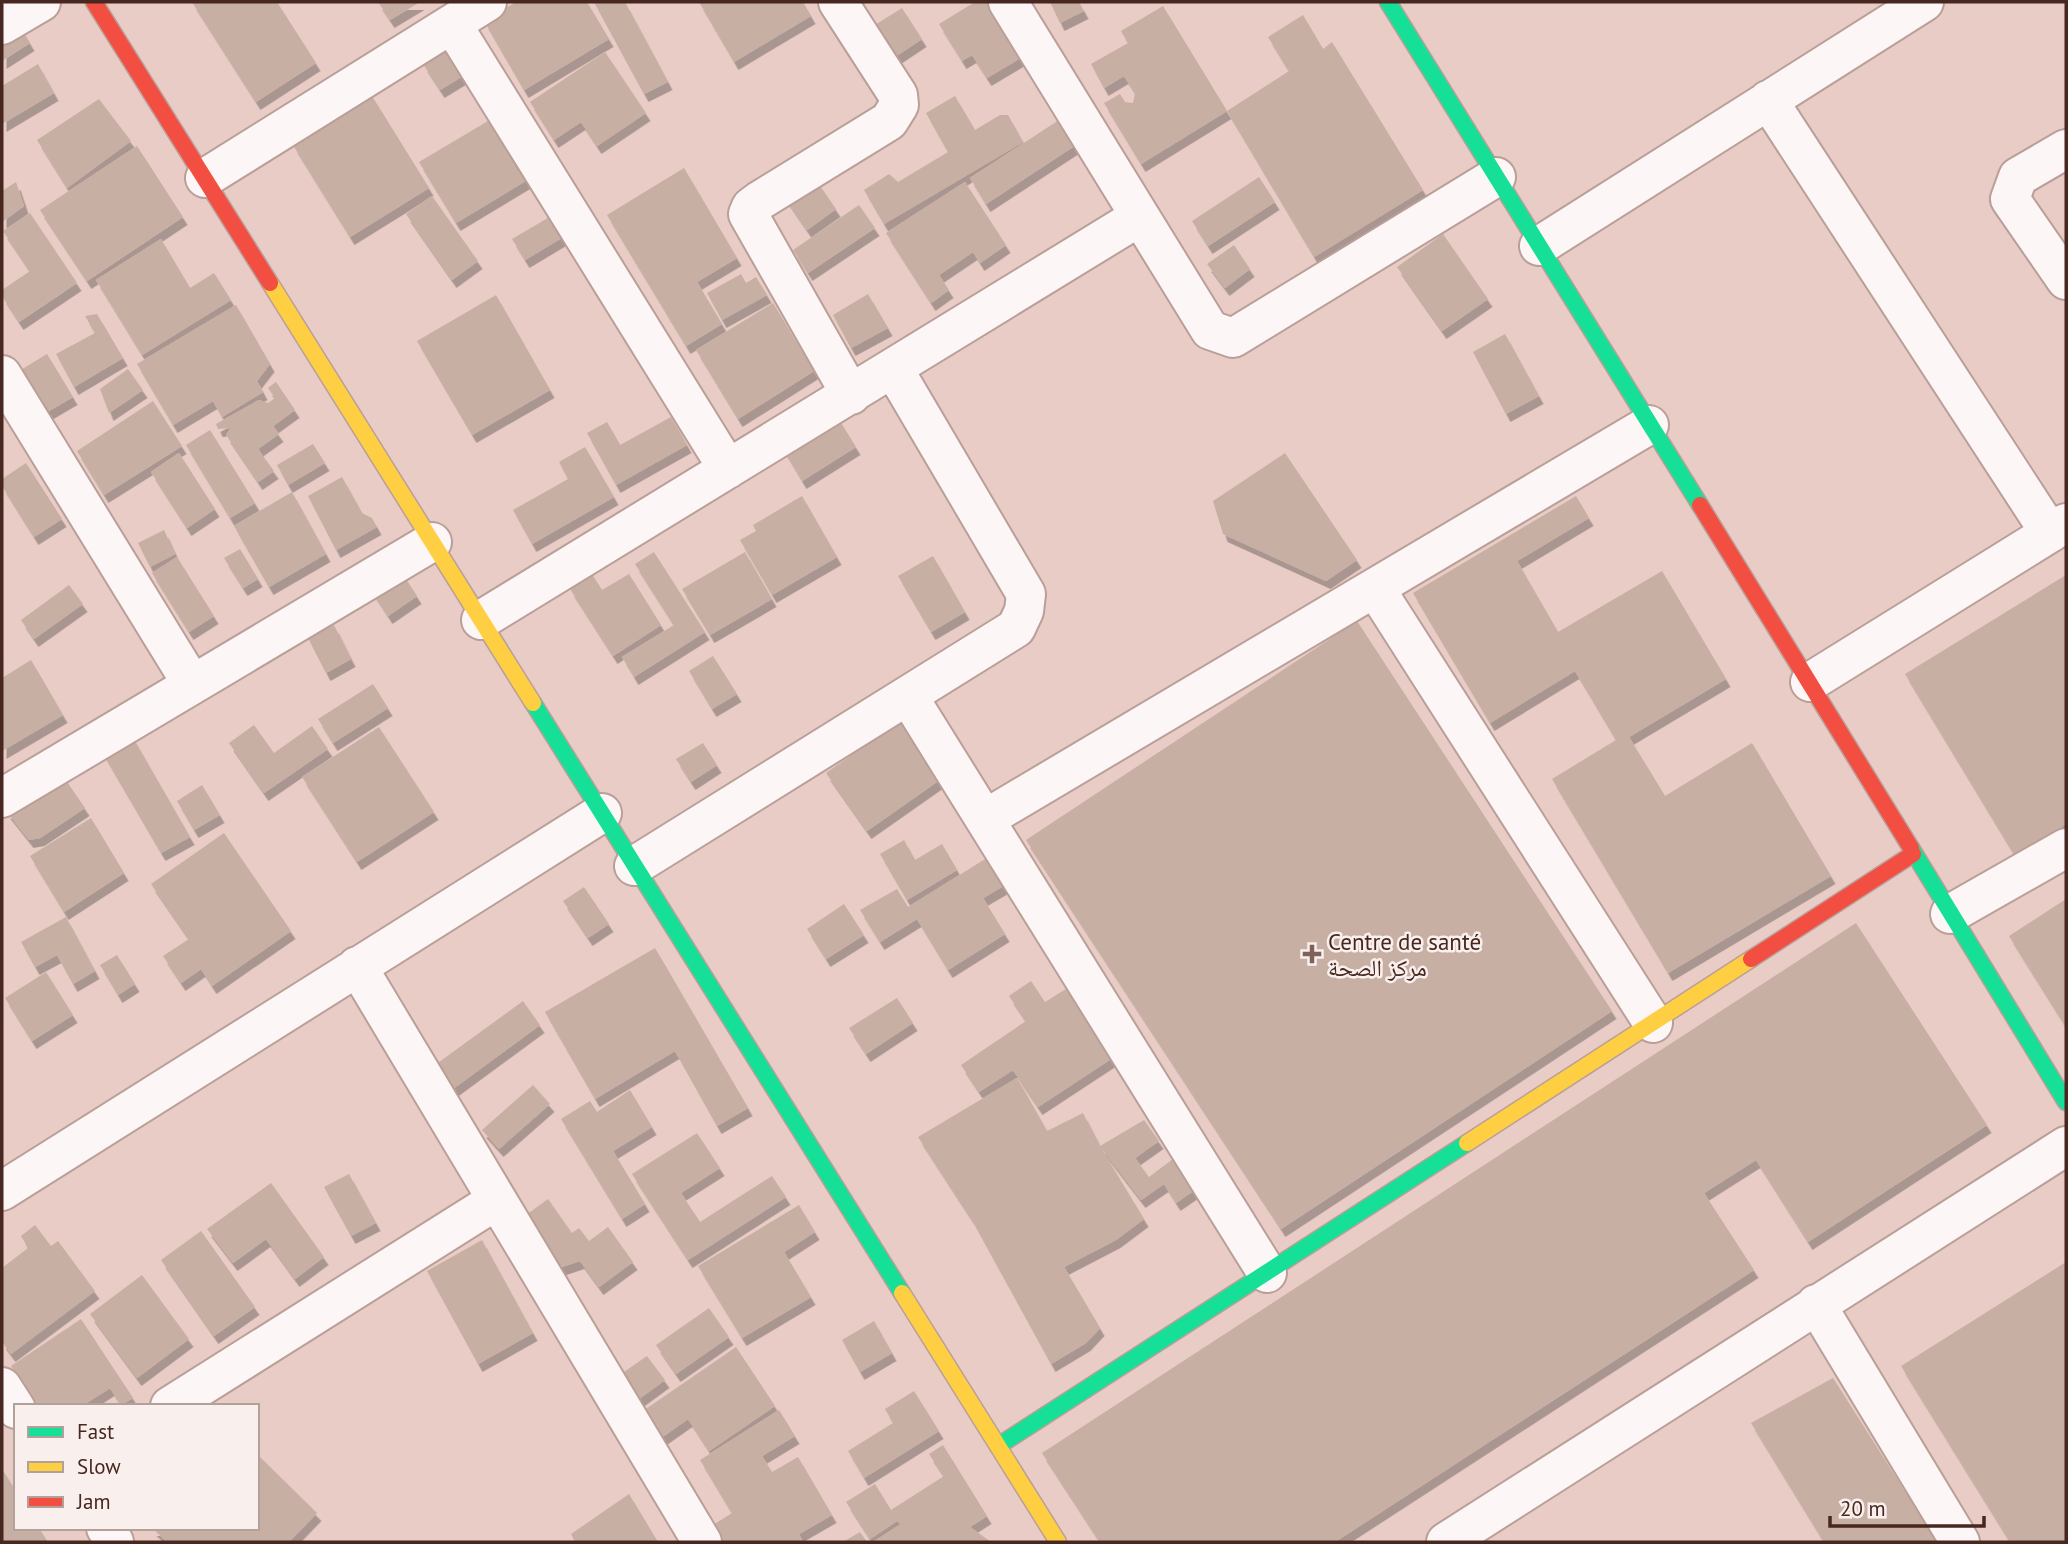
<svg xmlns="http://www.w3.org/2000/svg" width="2068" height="1544" font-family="'PT Sans','Noto Naskh Arabic',sans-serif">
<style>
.building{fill:#c8afa3;filter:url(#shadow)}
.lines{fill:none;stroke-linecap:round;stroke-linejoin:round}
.street-casing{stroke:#ba9f99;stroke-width:42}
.fast-casing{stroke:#ba9f99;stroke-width:19}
.slow-casing{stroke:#ba9f99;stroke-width:19}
.jam-casing{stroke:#ba9f99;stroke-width:19}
.street{stroke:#fcf7f6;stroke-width:38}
.fast{stroke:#16e098;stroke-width:16}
.slow{stroke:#ffcf43;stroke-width:16}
.jam{stroke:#f24e42;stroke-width:16}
.poi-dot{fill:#7f6159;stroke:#f9f0ee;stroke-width:2.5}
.labels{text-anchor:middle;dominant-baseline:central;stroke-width:5;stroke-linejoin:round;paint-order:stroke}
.poi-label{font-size:23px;fill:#47271f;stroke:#f9f0ee;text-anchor:start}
</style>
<defs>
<filter id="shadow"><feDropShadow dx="4.5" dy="8" stdDeviation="0" flood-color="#0004"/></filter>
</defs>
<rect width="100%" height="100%" fill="#e8ccc5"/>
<path class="building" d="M 192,2 L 277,2 L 316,63 L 256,102 Z
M 378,2 L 420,2 L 390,20 Z
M 516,2 L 587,2 L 609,39 L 524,90 L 484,21 Z
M 594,2 L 625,2 L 668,82 L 644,94 Z
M 699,2 L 803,2 L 811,16 L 734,62 Z
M 975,2 L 996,2 L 1027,54 L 987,78 L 972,55 L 962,61 L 939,24 Z
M 1050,2 L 1079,2 L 1084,11 L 1060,23 Z
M 1163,6 L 1227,111 L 1141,164 L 1104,103 L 1120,94 L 1125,102 L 1133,103 L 1135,93 L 1124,76 L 1104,88 L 1091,64 L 1128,43 L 1121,31 Z
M 902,8 L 922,39 L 895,57 L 875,25 Z
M 1303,15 L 1323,49 L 1332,42 L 1423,190 L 1314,257 L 1227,111 L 1289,71 L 1268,37 Z
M 19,25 L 30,43 L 2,61 L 2,36 Z
M 448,50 L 463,76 L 440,90 L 423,64 Z
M 605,52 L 646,113 L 597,146 L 581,122 L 554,140 L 530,102 Z
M 38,64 L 54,93 L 2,124 L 2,86 Z
M 372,96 L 429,188 L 350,237 L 293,145 Z
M 955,96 L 975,130 L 1000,115 L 1008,115 L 1023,142 L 884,224 L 864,190 L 889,174 L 898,182 L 948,152 L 926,113 Z
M 99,99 L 131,141 L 67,188 L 37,140 Z
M 493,118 L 529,179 L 456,223 L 419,162 Z
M 1062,118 L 1079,143 L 986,204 L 970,178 Z
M 137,146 L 183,217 L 87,281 L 40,210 Z
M 684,168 L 737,258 L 697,282 L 722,324 L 686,346 L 607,215 Z
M 814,177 L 836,209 L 807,230 L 785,198 Z
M 1259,177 L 1275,202 L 1208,246 L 1192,221 Z
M 16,182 L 24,206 L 2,222 L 2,191 Z
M 965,182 L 1006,245 L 980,263 L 973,252 L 939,275 L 949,290 L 931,303 L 886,233 Z
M 432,196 L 478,261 L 452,280 L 406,214 Z
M 859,205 L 875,228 L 808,273 L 793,250 Z
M 30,213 L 77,283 L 19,322 L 2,296 L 2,290 L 30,271 L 3,231 Z
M 553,215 L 565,236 L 525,260 L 512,239 Z
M 1443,234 L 1488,299 L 1442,331 L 1397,267 Z
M 161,239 L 190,288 L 214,273 L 231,300 L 142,355 L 96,280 Z
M 1234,245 L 1250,269 L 1225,288 L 1207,264 Z
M 741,274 L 746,283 L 756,277 L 767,295 L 722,320 L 707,293 Z
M 868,294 L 888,328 L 851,348 L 833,315 Z
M 496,295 L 550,390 L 472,435 L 417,341 Z
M 773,303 L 814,371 L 738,419 L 696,350 Z
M 236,305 L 270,364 L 257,381 L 263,392 L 222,417 L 213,401 L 173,425 L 137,364 Z
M 97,314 L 123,358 L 74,387 L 56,354 L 95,333 L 85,316 Z
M 1505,334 L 1539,396 L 1506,414 L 1473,352 Z
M 47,354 L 73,397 L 44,414 L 19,371 Z
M 128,369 L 143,390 L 109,413 L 100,389 Z
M 276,382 L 295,410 L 273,426 L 279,434 L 258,449 L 274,471 L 258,482 L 226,435 L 231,428 L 218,429 L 216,424 L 259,400 L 268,403 L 275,398 L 268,388 Z
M 153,401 L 182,446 L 104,495 L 77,451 Z
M 836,415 L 856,447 L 802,481 L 783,449 Z
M 671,417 L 687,445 L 616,485 L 587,433 L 607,422 L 620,445 Z
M 210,430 L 255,503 L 230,518 L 186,445 Z
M 313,444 L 325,463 L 288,485 L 277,465 Z
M 585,447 L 614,497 L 532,544 L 513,510 L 568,479 L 559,462 Z
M 179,453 L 215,509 L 187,528 L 151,472 Z
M 1285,453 L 1357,560 L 1326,581 L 1223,534 L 1213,501 Z
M 26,463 L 62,519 L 34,537 L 2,486 L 2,479 Z
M 342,477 L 362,513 L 372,518 L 377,527 L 336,550 L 308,496 Z
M 292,492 L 326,554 L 269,587 L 234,526 Z
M 802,496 L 837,557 L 772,595 L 740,540 L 756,531 L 753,525 Z
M 1576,496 L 1589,518 L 1517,561 L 1558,632 L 1662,571 L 1726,679 L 1629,737 L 1665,796 L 1752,743 L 1831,876 L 1668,973 L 1552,779 L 1616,740 L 1575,671 L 1490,723 L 1413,593 Z
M 164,530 L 175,554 L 150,567 L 138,543 Z
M 240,549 L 258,579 L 243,588 L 224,558 Z
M 654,552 L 705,632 L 634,677 L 622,657 L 674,625 L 635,564 Z
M 745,552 L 772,599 L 710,635 L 682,589 Z
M 933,556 L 965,612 L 931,632 L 898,576 Z
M 177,557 L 214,616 L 189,632 L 152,573 Z
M 400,570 L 417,596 L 388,616 L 371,590 Z
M 592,574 L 602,590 L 629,574 L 661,625 L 613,656 L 570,589 Z
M 2066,575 L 2066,824 L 2015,856 L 1905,674 Z
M 69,585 L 83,604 L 34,639 L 21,620 Z
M 1357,621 L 1612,1011 L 1281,1229 L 1026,840 Z
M 334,625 L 351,659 L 326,673 L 308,638 Z
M 713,656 L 737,694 L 712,709 L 689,671 Z
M 31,660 L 63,715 L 2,751 L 2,678 Z
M 373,684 L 388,708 L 333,743 L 318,719 Z
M 900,721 L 941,779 L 867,831 L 826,773 Z
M 254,725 L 274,753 L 312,726 L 328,749 L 264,793 L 229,743 Z
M 379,727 L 434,812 L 357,862 L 302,777 Z
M 132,736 L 190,837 L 161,853 L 102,752 Z
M 703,743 L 717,765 L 691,782 L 676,759 Z
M 61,773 L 85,808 L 40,838 L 29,840 L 6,811 Z
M 202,785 L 220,815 L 194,830 L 177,801 Z
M 91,818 L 124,873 L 64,912 L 30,856 Z
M 224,833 L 291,931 L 212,986 L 201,969 L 181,983 L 163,956 L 189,939 L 151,884 Z
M 904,840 L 915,860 L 942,844 L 957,870 L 907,900 L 880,854 Z
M 990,856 L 1007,884 L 983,898 L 1005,934 L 948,970 L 917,919 L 880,942 L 860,910 L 897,889 L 908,907 Z
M 584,887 L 609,924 L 588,938 L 563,901 Z
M 2066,899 L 2066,1027 L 2009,936 Z
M 844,904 L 864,935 L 826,959 L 807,929 Z
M 66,917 L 95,971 L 73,984 L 57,955 L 35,967 L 21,942 Z
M 1856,923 L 1987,1125 L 1808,1242 L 1756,1160 L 1704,1193 L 1754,1270 L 1335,1542 L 1100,1542 L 1042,1453 Z
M 655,948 L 748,1108 L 717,1126 L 675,1051 L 595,1099 L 545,1012 Z
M 117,955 L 135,984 L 118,995 L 100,965 Z
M 46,972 L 73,1015 L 32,1041 L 5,998 Z
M 1031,981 L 1045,1002 L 1066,989 L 1111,1059 L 1038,1107 L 1013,1070 L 979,1092 L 961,1065 L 1026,1021 L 1009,996 Z
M 897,998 L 913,1023 L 866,1054 L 849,1028 Z
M 523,1001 L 540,1025 L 453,1089 L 435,1065 Z
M 1017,1078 L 1047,1131 L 1083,1113 L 1100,1146 L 1144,1120 L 1159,1141 L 1135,1158 L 1149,1177 L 1177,1156 L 1199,1187 L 1176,1203 L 1164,1184 L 1141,1200 L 1101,1148 L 1144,1219 L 1116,1240 L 1064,1267 L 1100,1328 L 1086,1343 L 1051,1364 L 972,1220 L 918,1137 Z
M 533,1085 L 550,1104 L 499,1149 L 482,1130 Z
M 630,1090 L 652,1127 L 613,1151 L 645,1204 L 622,1219 L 561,1119 L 590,1101 L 597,1112 Z
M 697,1133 L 720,1168 L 681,1193 L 700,1222 L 772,1176 L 786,1197 L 688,1260 L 632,1174 Z
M 349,1174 L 376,1223 L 351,1236 L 324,1187 Z
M 271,1183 L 324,1257 L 295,1279 L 266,1239 L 233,1263 L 207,1229 Z
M 548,1199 L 572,1233 L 579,1228 L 589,1241 L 608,1227 L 633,1262 L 599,1287 L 580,1261 L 559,1268 L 522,1218 Z
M 799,1205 L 815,1232 L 784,1252 L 811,1297 L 742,1338 L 698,1266 Z
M 35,1225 L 51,1246 L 58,1241 L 95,1291 L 11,1354 L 2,1342 L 2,1268 L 28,1248 L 21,1236 Z
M 201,1231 L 255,1307 L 214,1336 L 161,1260 Z
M 482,1240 L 533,1333 L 478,1364 L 427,1271 Z
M 2066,1262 L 2066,1542 L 2010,1542 L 1901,1366 Z
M 142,1275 L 189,1339 L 137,1378 L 90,1314 Z
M 709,1308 L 729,1337 L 676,1374 L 656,1345 Z
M 81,1319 L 133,1398 L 121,1405 L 110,1388 L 82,1406 L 38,1406 L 11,1366 Z
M 874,1321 L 892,1353 L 860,1372 L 842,1340 Z
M 736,1347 L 775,1406 L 709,1451 L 688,1419 L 661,1438 L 643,1411 Z
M 647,1356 L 665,1380 L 639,1399 L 621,1374 Z
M 1833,1378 L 1937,1542 L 1824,1542 L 1751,1423 Z
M 914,1391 L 939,1431 L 864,1478 L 848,1451 L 893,1423 L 885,1409 Z
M 779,1410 L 795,1436 L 762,1456 L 772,1472 L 798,1457 L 832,1515 L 799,1534 L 803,1542 L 723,1542 L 713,1525 L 732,1513 L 700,1460 Z
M 943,1445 L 987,1516 L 970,1527 L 991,1542 L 873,1542 L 901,1524 L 897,1521 L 870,1539 L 846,1502 L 875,1484 L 891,1510 L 944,1476 L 929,1454 Z
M 257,1454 L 317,1513 L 289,1542 L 167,1542 L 152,1528 L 257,1528 Z
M 2,1469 L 16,1491 L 16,1528 L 39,1528 L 46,1539 L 41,1542 L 2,1542 Z
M 629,1494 L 658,1542 L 575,1542 L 571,1534 Z
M 860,1532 L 867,1542 L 843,1542 Z"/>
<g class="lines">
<defs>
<path id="street" d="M 838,2 L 898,95 L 899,105 L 889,121 L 759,201 L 751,207 L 748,214 L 851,395
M 1008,2 L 1210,330 L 1233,338 L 1496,177
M 452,24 L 728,469
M 2,25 L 41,2
M 1768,100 L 2050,533
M 2066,149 L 2018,177 L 2010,199 L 2066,280
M 205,178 L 487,2
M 1539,246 L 1924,2
M 2,375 L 192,684
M 1375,588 L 1653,1023
M 481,620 L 1139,217
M 1810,682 L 2066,523
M 908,696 L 1267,1273
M 2,798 L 432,542
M 985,819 L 1649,425
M 634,866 L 1016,628 L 1024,611 L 1026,594 L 893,368
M 1950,914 L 2066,848
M 357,966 L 702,1542
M 2,1191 L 602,813
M 1816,1304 L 1960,1542
M 2,1387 L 16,1409
M 170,1406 L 497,1200
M 106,1528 L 114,1542
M 1446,1542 L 2066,1146"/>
<path id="fast" d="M 1388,2 L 1700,505
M 533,703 L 902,1293
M 1911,848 L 2066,1102
M 998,1446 L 1467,1143"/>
<path id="slow" d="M 270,283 L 533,703
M 1467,1143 L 1751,959
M 902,1293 L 1058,1542"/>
<path id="jam" d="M 94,2 L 270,283
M 1700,505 L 1911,848
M 1751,959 L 1913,854"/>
</defs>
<use href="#street" class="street-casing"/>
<use href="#fast" class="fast-casing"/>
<use href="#slow" class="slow-casing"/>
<use href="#jam" class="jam-casing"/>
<use href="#street" class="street"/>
<use href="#fast" class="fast"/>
<use href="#slow" class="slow"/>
<use href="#jam" class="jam"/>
</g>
<path class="poi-dot" d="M1308.5 943.5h7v7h7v7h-7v7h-7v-7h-7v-7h7z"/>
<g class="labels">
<g class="poi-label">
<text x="1328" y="941">Centre de santé<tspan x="1328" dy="26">مركز الصحة</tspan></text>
</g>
</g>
<rect width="2068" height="1544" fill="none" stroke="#47271f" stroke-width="7"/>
<rect x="14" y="1404" width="245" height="126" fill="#f9f0ee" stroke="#b2a09b" stroke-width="2"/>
<rect x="28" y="1427" width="35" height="10" fill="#16e098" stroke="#b2a09b" stroke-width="2"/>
<text x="77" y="1439" font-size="21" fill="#47271f">Fast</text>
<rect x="28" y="1462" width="35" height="10" fill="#ffcf43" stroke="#b2a09b" stroke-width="2"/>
<text x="77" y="1474" font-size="21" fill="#47271f">Slow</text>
<rect x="28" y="1497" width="35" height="10" fill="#f24e42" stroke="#b2a09b" stroke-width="2"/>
<text x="77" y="1509" font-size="21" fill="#47271f">Jam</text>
<path d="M1830 1516v10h154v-10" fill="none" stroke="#47271f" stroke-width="3.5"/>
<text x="1840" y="1516" font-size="21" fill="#47271f" stroke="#f9f0ee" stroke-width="5" paint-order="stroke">20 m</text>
</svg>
